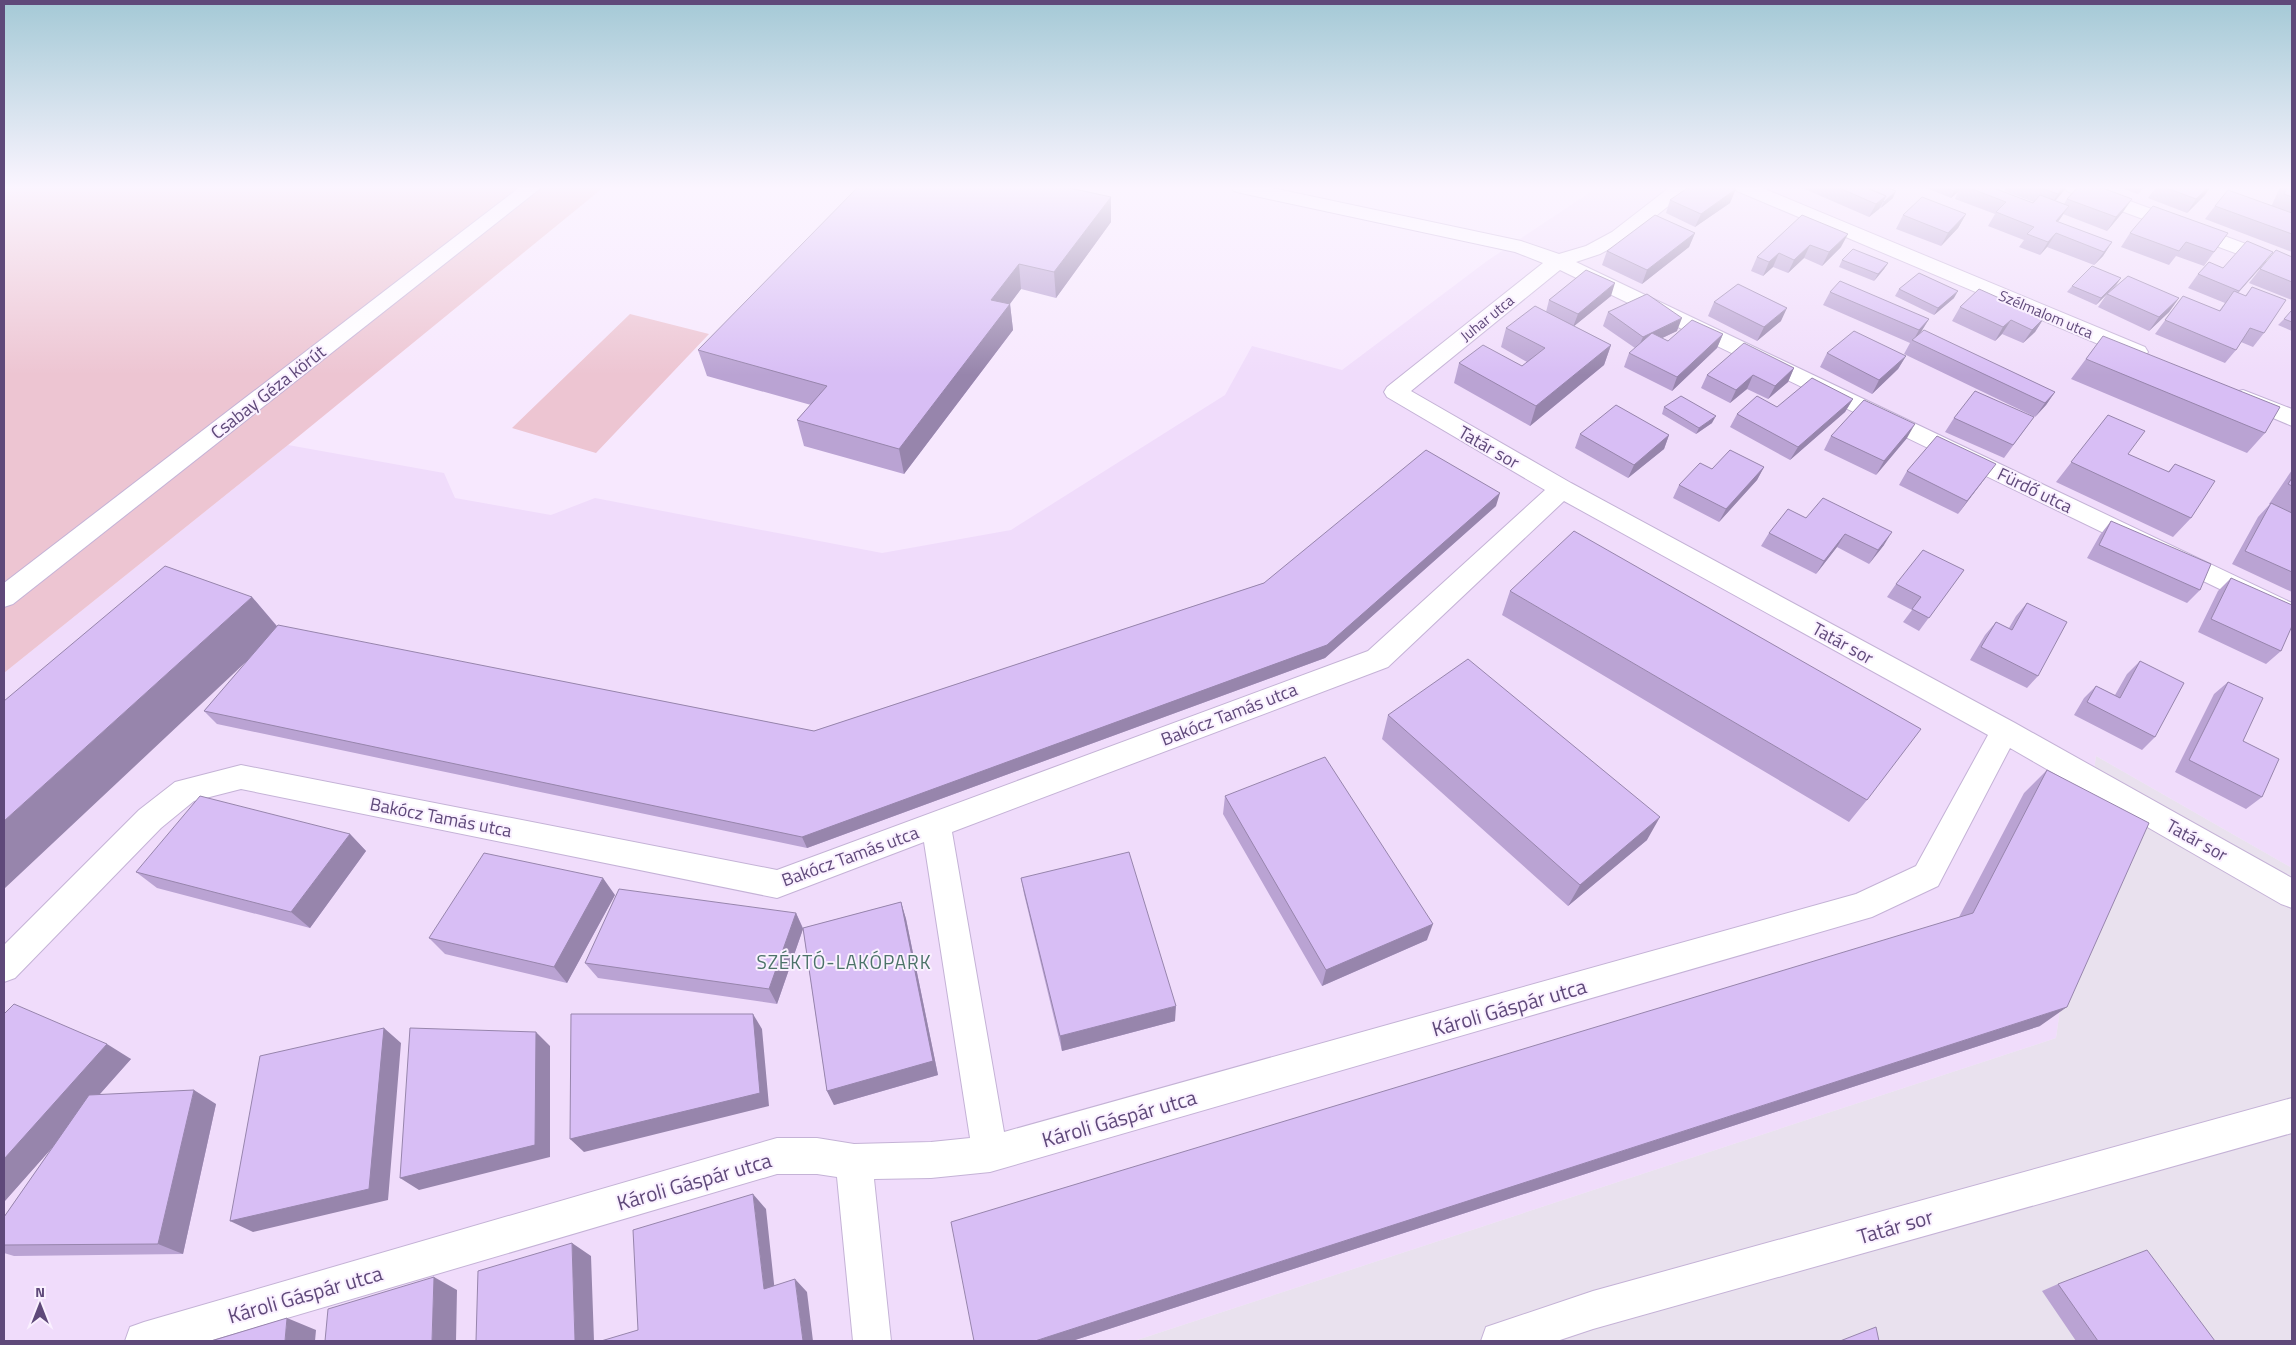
<svg xmlns="http://www.w3.org/2000/svg" width="2296" height="1345" font-family="'Titillium Web',sans-serif">
<style>
.residential{fill:#f0dcfb}
.industrial{fill:#e9e1ee}
.green{fill:#edc5d2}
.lines{fill:none;stroke-linecap:round;stroke-linejoin:round}
.minor-casing{stroke:#c4b2d6;stroke-width:2}
.tertiary-casing{stroke:#c4b2d6;stroke-width:2}
.minor{fill:#fff;fill-rule:evenodd}
.tertiary{fill:#fff;fill-rule:evenodd}
.wall{fill:#baa3d3}
.shaded-wall{fill:#9785ac}
.building{fill:#d8bef5;stroke:#9785ac}
.labels{text-anchor:middle;dominant-baseline:central;stroke-width:4;stroke-linejoin:round;paint-order:stroke}
.far-street-label{font-size:15px;fill:#5f497a;stroke:#faf0ff}
.street-label{font-size:18px;fill:#5f497a;stroke:#faf0ff}
.neighbourhood-label{font-size:19px;letter-spacing:1px;fill:#4c7369;stroke:#faf0ff}
.near-street-label{font-size:21px;fill:#5f497a;stroke:#faf0ff}
</style>
<rect width="100%" height="100%" fill="#f7e8fe"/>
<path class="residential" d="M 1598,187 L 2292,187 L 2292,868 L 2096,756 L 2056,1038 L 1134,1341 L 4,1341 L 4,673 L 288,445 L 444,473 L 455,498 L 551,515 L 595,498 L 882,553 L 1011,530 L 1225,395 L 1252,346 L 1342,370 L 1487,261 Z"/>
<path class="industrial" d="M 2096,756 L 2292,868 L 2292,1341 L 1134,1341 L 2056,1038 Z"/>
<path class="green" d="M 4,187 L 604,187 L 288,445 L 4,673 Z
M 630,314 L 709,334 L 596,453 L 512,428 Z"/>
<g class="lines">
<defs>
<path id="minor" d="M 1231,187 L 1268,187 L 1521,241 L 1559,254 L 1586,246 L 1612,232 L 1670,187 L 1692,187 L 1626,240 L 1600,254 L 1576,262 L 2292,603 L 2292,624 L 1560,270 L 1411,391 L 1571,483 L 2015,723 L 2292,878 L 2292,908 L 2281,904 L 2010,748 L 1938,886 L 1872,917 L 990,1172 L 931,1178 L 874,1179 L 891,1341 L 853,1341 L 837,1177 L 817,1174 L 777,1174 L 209,1341 L 125,1341 L 130,1327 L 144,1322 L 777,1138 L 817,1138 L 854,1144 L 931,1142 L 970,1138 L 924,842 L 777,898 L 241,789 L 194,801 L 161,828 L 15,978 L 4,982 L 4,945 L 139,810 L 175,782 L 241,765 L 777,870 L 1368,651 L 1545,490 L 1387,397 L 1384,392 L 1387,387 L 1543,263 L 1515,252 L 1241,193 L 1234,191 ZM 1564,501 L 1988,735 L 1916,866 L 1856,894 L 1004,1132 L 952,832 L 1388,667 Z
M 1734,187 L 1760,187 L 2145,347 L 2148,352 L 2145,357 L 2137,359 L 2129,357 L 1737,191 Z
M 2064,187 L 2092,187 L 2292,261 L 2292,274 L 2067,191 Z
M 2243,390 L 2292,409 L 2292,426 L 2235,402 L 2232,397 L 2235,392 Z
M 2292,1098 L 2292,1133 L 1593,1329 L 1557,1341 L 1481,1341 L 1486,1327 L 1593,1291 Z"/>
<path id="tertiary" d="M 520,187 L 542,187 L 13,604 L 4,607 L 4,583 Z"/>
</defs>
<use href="#minor" class="minor-casing"/>
<use href="#tertiary" class="tertiary-casing"/>
<use href="#minor" class="minor"/>
<use href="#tertiary" class="tertiary"/>
</g>
<path class="wall" d="M 1800,187 L 1886,187 L 1893,198 L 1869,217 Z
M 1924,187 L 1991,187 L 2033,203 L 2034,202 L 2004,191 L 2006,187 L 2067,187 L 2055,201 L 2064,204 L 2067,199 L 2123,212 L 2107,231 L 2063,214 L 2058,222 L 2112,242 L 2103,256 L 2094,265 L 2047,247 L 2040,255 L 2019,247 L 2024,240 L 1988,226 L 1995,214 L 1955,199 L 1958,192 L 1951,198 Z
M 2118,187 L 2145,187 L 2138,194 Z
M 2156,187 L 2210,187 L 2205,195 L 2187,213 L 2148,198 Z
M 2280,187 L 2292,187 L 2292,252 L 2205,219 L 2215,206 L 2272,205 Z
M 1111,197 L 1111,222 L 1056,298 L 1021,289 L 1010,304 L 1013,330 L 904,474 L 804,446 L 797,420 L 811,405 L 707,376 L 698,350 Z
M 1670,200 L 1730,203 L 1695,227 L 1666,213 Z
M 1966,214 L 1958,228 L 1941,246 L 1896,229 L 1903,215 Z
M 1802,215 L 1841,247 L 1822,266 L 1804,258 L 1788,273 L 1773,267 L 1763,276 L 1751,271 L 1757,257 Z
M 1695,233 L 1689,247 L 1642,284 L 1602,265 L 1607,251 Z
M 2130,233 L 2228,233 L 2204,266 L 2176,256 L 2169,265 L 2121,247 Z
M 2273,252 L 2238,293 L 2245,296 L 2252,287 L 2264,333 L 2253,347 L 2241,342 L 2236,350 L 2225,363 L 2155,334 L 2183,296 L 2219,311 L 2225,303 L 2188,288 L 2198,274 L 2223,268 Z
M 2292,257 L 2292,300 L 2249,283 L 2260,269 Z
M 1842,260 L 1888,263 L 1884,269 L 1874,281 L 1839,267 Z
M 2121,278 L 2116,285 L 2108,293 L 2179,298 L 2169,312 L 2149,331 L 2098,307 L 2107,294 L 2096,305 L 2067,292 L 2072,286 Z
M 1899,289 L 1954,298 L 1934,315 L 1895,296 Z
M 1830,292 L 1929,319 L 1920,333 L 2055,392 L 2046,405 L 2035,417 L 1904,354 L 1910,343 L 1823,305 Z
M 1611,296 L 1574,326 L 1611,345 L 1604,365 L 1530,426 L 1454,383 L 1459,363 L 1522,366 L 1527,362 L 1501,347 L 1506,328 L 1546,312 L 1549,300 Z
M 1714,302 L 1781,321 L 1757,341 L 1708,316 Z
M 1960,307 L 2044,318 L 2035,332 L 2023,343 L 2002,334 L 1995,341 L 1952,321 Z
M 2292,311 L 2292,331 L 2278,325 Z
M 1608,312 L 1677,331 L 1662,338 L 1668,341 L 1723,334 L 1717,348 L 1672,391 L 1624,367 L 1629,353 L 1635,348 L 1603,326 Z
M 2103,336 L 2265,433 L 2247,453 L 2071,379 Z
M 1827,353 L 1906,356 L 1898,369 L 1872,394 L 1820,367 Z
M 1794,368 L 1788,382 L 1768,399 L 1747,389 L 1730,403 L 1701,388 L 1707,375 Z
M 1853,399 L 1845,412 L 1790,460 L 1730,427 L 1737,414 L 1777,407 Z
M 1664,407 L 1712,423 L 1696,434 L 1662,414 Z
M 2108,415 L 2128,454 L 2168,472 L 2175,464 L 2191,518 L 2173,537 L 2056,482 Z
M 2034,417 L 2004,458 L 1945,432 L 1954,418 Z
M 1580,434 L 1669,435 L 1664,449 L 1628,478 L 1575,448 Z
M 1831,436 L 1907,438 L 1876,475 L 1824,450 Z
M 1764,467 L 1757,480 L 1719,522 L 1673,498 L 1679,485 L 1712,469 Z
M 2292,470 L 2292,592 L 2232,564 L 2258,517 L 2270,504 L 2269,504 Z
M 1907,471 L 1986,477 L 1958,514 L 1899,485 Z
M 1496,506 L 1325,658 L 807,848 L 217,724 L 204,711 L 245,664 L 252,597 L 277,626 L 814,731 L 1264,583 Z
M 1806,518 L 1884,545 L 1869,564 L 1837,547 L 1816,574 L 1761,546 L 1769,533 Z
M 2111,521 L 2200,590 L 2187,603 L 2087,558 L 2100,535 Z
M 1964,570 L 1919,631 L 1903,622 L 1912,610 L 1887,597 L 1896,584 Z
M 2231,578 L 2281,651 L 2266,664 L 2198,632 L 2218,591 Z
M 1510,591 L 1867,800 L 1849,822 L 1502,615 Z
M 2027,603 L 2038,676 L 2027,688 L 1970,660 L 1985,635 L 1996,622 L 2009,628 L 2016,616 Z
M 2140,661 L 2155,737 L 2142,750 L 2074,715 L 2084,698 L 2096,686 L 2115,695 L 2127,674 Z
M 2228,682 L 2243,741 L 2262,797 L 2246,809 L 2175,772 L 2214,694 Z
M 1388,715 L 1647,840 L 1568,906 L 1382,739 Z
M 2047,770 L 2040,1026 L 1072,1341 L 974,1341 L 1959,917 L 2024,793 Z
M 1225,796 L 1427,940 L 1322,986 L 1223,814 Z
M 350,834 L 366,851 L 310,928 L 157,888 L 136,872 Z
M 1021,878 L 1175,1021 L 1062,1051 L 1024,894 Z
M 615,895 L 567,983 L 445,954 L 429,938 Z
M 901,902 L 906,919 L 938,1075 L 834,1105 L 827,1091 L 803,929 L 777,1004 L 598,978 L 585,963 L 796,913 L 803,928 Z
M 4,1014 L 131,1059 L 99,1095 L 216,1104 L 183,1254 L 14,1256 L 4,1253 L 4,1217 L 55,1144 L 4,1202 Z
M 2058,1284 L 2215,1341 L 2076,1341 L 2042,1291 Z"/>
<path class="shaded-wall" d="M 1960,187 L 1961,187 L 1958,192 L 1951,198 L 1954,191 Z
M 2064,187 L 2067,187 L 2049,208 L 2058,194 Z
M 2209,187 L 2210,187 L 2205,195 L 2187,213 L 2196,199 Z
M 1736,189 L 1730,203 L 1695,227 L 1701,214 Z
M 1896,191 L 1893,198 L 1881,208 L 1884,202 Z
M 1886,196 L 1879,209 L 1869,217 L 1876,204 Z
M 1111,197 L 1111,222 L 1056,298 L 1054,272 Z
M 2132,199 L 2123,212 L 2107,231 L 2116,217 Z
M 2069,206 L 2060,219 L 2047,234 L 2056,221 Z
M 1966,214 L 1958,228 L 1941,246 L 1948,233 Z
M 1695,233 L 1689,247 L 1642,284 L 1647,270 Z
M 2056,233 L 2047,247 L 2040,255 L 2048,242 Z
M 1848,234 L 1841,247 L 1822,266 L 1829,252 Z
M 2112,242 L 2103,256 L 2094,265 L 2104,252 Z
M 1810,245 L 1804,258 L 1788,273 L 1794,260 Z
M 2273,252 L 2263,265 L 2228,304 L 2239,291 Z
M 1779,253 L 1773,267 L 1763,276 L 1769,262 Z
M 1888,263 L 1884,269 L 1874,281 L 1878,274 Z
M 1019,264 L 1021,289 L 994,325 L 991,300 Z
M 2121,278 L 2116,285 L 2096,305 L 2101,298 Z
M 1615,283 L 1611,296 L 1573,327 L 1578,314 Z
M 1958,291 L 1954,298 L 1934,315 L 1938,308 Z
M 2179,298 L 2169,312 L 2149,331 L 2159,317 Z
M 1010,304 L 1013,330 L 904,474 L 899,449 Z
M 1787,308 L 1781,321 L 1757,341 L 1764,327 Z
M 1682,318 L 1677,331 L 1637,350 L 1643,337 Z
M 2044,318 L 2035,332 L 2023,343 L 2032,330 Z
M 1929,319 L 1921,332 L 1913,341 L 1919,330 Z
M 2011,320 L 2002,334 L 1995,341 L 2003,327 Z
M 1723,334 L 1717,348 L 1672,391 L 1677,377 Z
M 1611,345 L 1604,365 L 1530,426 L 1536,406 Z
M 1906,356 L 1898,369 L 1872,394 L 1879,380 Z
M 1794,368 L 1788,382 L 1768,399 L 1775,386 Z
M 1753,375 L 1747,389 L 1730,403 L 1736,390 Z
M 2055,392 L 2046,405 L 2035,417 L 2045,403 Z
M 1853,399 L 1845,412 L 1790,460 L 1798,447 Z
M 1716,416 L 1712,423 L 1696,434 L 1699,428 Z
M 1915,424 L 1907,438 L 1876,475 L 1884,461 Z
M 1669,435 L 1664,449 L 1628,478 L 1634,465 Z
M 1996,464 L 1986,477 L 1958,514 L 1967,501 Z
M 1764,467 L 1757,480 L 1719,522 L 1726,509 Z
M 1500,493 L 1496,506 L 1325,658 L 807,848 L 802,837 Z
M 1892,532 L 1884,545 L 1869,564 L 1878,550 Z
M 1845,534 L 1837,547 L 1816,574 L 1824,561 Z
M 252,597 L 280,630 L 4,889 L 4,821 Z
M 1660,817 L 1647,840 L 1568,906 L 1580,885 Z
M 350,834 L 366,851 L 310,928 L 291,912 Z
M 603,878 L 615,895 L 567,983 L 554,967 Z
M 901,902 L 906,919 L 938,1075 L 834,1105 L 827,1091 Z
M 796,913 L 803,929 L 777,1004 L 769,989 Z
M 1433,924 L 1427,940 L 1322,986 L 1326,970 Z
M 1176,1006 L 1175,1021 L 1062,1051 L 1060,1036 Z
M 2067,1007 L 2040,1026 L 1072,1341 L 1035,1341 Z
M 753,1014 L 762,1029 L 769,1106 L 584,1152 L 570,1139 Z
M 384,1028 L 401,1043 L 388,1200 L 253,1232 L 230,1221 Z
M 536,1032 L 550,1046 L 550,1157 L 419,1190 L 400,1178 Z
M 107,1044 L 131,1059 L 4,1202 L 4,1159 Z
M 194,1090 L 216,1104 L 183,1254 L 158,1244 Z
M 753,1194 L 766,1209 L 776,1302 L 764,1289 Z
M 572,1243 L 591,1256 L 594,1341 L 575,1341 Z
M 434,1277 L 457,1290 L 456,1341 L 432,1341 Z
M 795,1279 L 807,1292 L 813,1341 L 803,1341 Z
M 287,1318 L 316,1330 L 315,1341 L 285,1341 Z"/>
<path class="building" d="M 858,187 L 1065,187 L 1111,197 L 1054,272 L 1019,264 L 991,300 L 1010,304 L 899,449 L 797,420 L 827,386 L 698,350 Z
M 1689,187 L 1730,187 L 1736,189 L 1701,214 L 1670,200 Z
M 1837,187 L 1865,187 L 1886,196 L 1876,204 Z
M 1865,187 L 1886,187 L 1896,191 L 1884,202 L 1883,201 L 1886,196 Z
M 1944,187 L 1960,187 L 1954,191 Z
M 1967,187 L 1991,187 L 2033,203 L 2040,195 L 2069,206 L 2056,221 L 2112,242 L 2104,252 L 2056,233 L 2048,242 L 2027,234 L 2034,227 L 1996,212 L 2006,202 Z
M 2038,187 L 2064,187 L 2058,194 Z
M 2078,187 L 2100,187 L 2132,199 L 2116,217 L 2067,199 Z
M 2164,187 L 2209,187 L 2196,199 Z
M 2287,187 L 2292,187 L 2292,197 L 2284,194 Z
M 2228,190 L 2292,213 L 2292,234 L 2215,206 Z
M 1922,197 L 1966,214 L 1948,233 L 1903,215 Z
M 2153,206 L 2228,233 L 2214,252 L 2186,242 L 2179,251 L 2130,233 Z
M 1655,215 L 1695,233 L 1647,270 L 1607,251 Z
M 1802,215 L 1848,234 L 1829,252 L 1810,245 L 1794,260 L 1779,253 L 1769,262 L 1757,257 Z
M 2247,241 L 2273,252 L 2239,291 L 2198,274 L 2209,262 L 2223,268 Z
M 1853,249 L 1888,263 L 1878,274 L 1842,260 Z
M 2276,250 L 2292,257 L 2292,282 L 2260,269 Z
M 2092,266 L 2121,278 L 2101,298 L 2072,286 Z
M 1586,270 L 1615,283 L 1578,314 L 1549,300 Z
M 1919,273 L 1958,291 L 1938,308 L 1899,289 Z
M 2128,276 L 2179,298 L 2159,317 L 2107,294 Z
M 1840,281 L 1929,319 L 1919,330 L 1830,292 Z
M 1738,284 L 1787,308 L 1764,327 L 1714,302 Z
M 2252,287 L 2286,300 L 2264,333 L 2250,328 L 2236,350 L 2165,320 L 2183,296 L 2220,311 L 2234,291 L 2246,296 Z
M 1979,289 L 2044,318 L 2032,330 L 2011,320 L 2003,327 L 1960,307 Z
M 1647,294 L 1682,318 L 1643,337 L 1608,312 Z
M 1535,306 L 1611,345 L 1536,406 L 1459,363 L 1483,345 L 1522,366 L 1545,348 L 1506,328 Z
M 2291,311 L 2292,311 L 2292,322 L 2284,319 Z
M 1692,320 L 1723,334 L 1677,377 L 1629,353 L 1652,333 L 1668,341 Z
M 1924,330 L 2055,392 L 2045,403 L 1912,340 Z
M 1854,331 L 1906,356 L 1879,380 L 1827,353 Z
M 2103,336 L 2280,407 L 2265,433 L 2086,359 Z
M 1744,343 L 1794,368 L 1775,386 L 1753,375 L 1736,390 L 1707,375 Z
M 1812,378 L 1853,399 L 1798,447 L 1737,414 L 1757,396 L 1777,407 Z
M 1975,391 L 2034,417 L 2013,445 L 1954,418 Z
M 1681,396 L 1716,416 L 1699,428 L 1664,407 Z
M 1864,400 L 1915,424 L 1884,461 L 1831,436 Z
M 1616,405 L 1669,435 L 1634,465 L 1580,434 Z
M 2108,415 L 2145,431 L 2128,454 L 2169,472 L 2175,464 L 2215,481 L 2191,518 L 2071,462 Z
M 1937,436 L 1996,464 L 1967,501 L 1907,471 Z
M 1426,450 L 1500,493 L 1327,645 L 802,837 L 204,711 L 278,625 L 814,731 L 1264,583 Z
M 1730,450 L 1764,467 L 1726,509 L 1679,485 L 1700,463 L 1712,469 Z
M 2292,478 L 2292,486 L 2288,484 Z
M 1823,498 L 1892,532 L 1878,550 L 1845,534 L 1824,561 L 1769,533 L 1788,509 L 1806,518 Z
M 2271,503 L 2292,513 L 2292,572 L 2245,551 Z
M 2111,521 L 2211,564 L 2200,590 L 2099,545 Z
M 1574,531 L 1921,729 L 1867,800 L 1510,591 Z
M 1923,550 L 1964,570 L 1929,618 L 1912,609 L 1921,597 L 1896,584 Z
M 165,566 L 252,597 L 4,821 L 4,701 Z
M 2231,578 L 2292,605 L 2292,626 L 2281,651 L 2211,619 Z
M 2027,603 L 2067,622 L 2038,676 L 1981,647 L 1996,622 L 2012,630 Z
M 1468,659 L 1660,817 L 1580,885 L 1388,715 Z
M 2140,661 L 2184,683 L 2155,737 L 2087,702 L 2096,686 L 2120,698 Z
M 2228,682 L 2263,698 L 2243,741 L 2279,759 L 2262,797 L 2189,760 Z
M 1325,757 L 1433,924 L 1326,970 L 1225,796 Z
M 2047,770 L 2149,823 L 2067,1007 L 1035,1341 L 974,1341 L 951,1222 L 1973,913 Z
M 200,796 L 350,834 L 291,912 L 136,872 Z
M 1129,852 L 1176,1006 L 1060,1036 L 1021,878 Z
M 484,853 L 603,878 L 554,967 L 429,938 Z
M 619,889 L 796,913 L 769,989 L 585,963 Z
M 901,902 L 933,1061 L 827,1091 L 803,928 Z
M 14,1004 L 107,1044 L 4,1159 L 4,1014 Z
M 571,1014 L 753,1014 L 760,1093 L 570,1139 Z
M 384,1028 L 369,1189 L 230,1221 L 260,1056 Z
M 410,1028 L 536,1032 L 535,1145 L 400,1178 Z
M 194,1090 L 158,1244 L 4,1245 L 4,1217 L 89,1095 Z
M 753,1194 L 764,1289 L 795,1279 L 803,1341 L 601,1341 L 638,1330 L 633,1230 Z
M 572,1243 L 575,1341 L 476,1341 L 478,1271 Z
M 2147,1250 L 2215,1341 L 2098,1341 L 2058,1284 Z
M 434,1277 L 432,1341 L 325,1341 L 328,1309 Z
M 287,1318 L 285,1341 L 211,1341 Z
M 1876,1327 L 1879,1341 L 1840,1341 Z"/>
<linearGradient id="sky" x2="0" y2="1"><stop stop-color="#a4c9d6"/><stop offset="0.5" stop-color="#fbf5ff"/><stop offset="1" stop-color="#fbf5ff" stop-opacity="0"/></linearGradient>
<rect width="2296" height="375" fill="url(#sky)"/>
<g class="labels">
<g class="far-street-label">
<text transform="translate(2046 314) rotate(23)">Szélmalom utca</text>
<text transform="translate(1487 318) rotate(-39)">Juhar utca</text>
</g>
<g class="street-label">
<text transform="translate(268 392) rotate(-38)">Csabay Géza körút</text>
<text transform="translate(1489 447) rotate(30)">Tatár sor</text>
<text transform="translate(2035 490) rotate(26)">Fürdő utca</text>
<text transform="translate(1843 643) rotate(29)">Tatár sor</text>
<text transform="translate(1229 714) rotate(-21)">Bakócz Tamás utca</text>
<text transform="translate(441 817) rotate(11)">Bakócz Tamás utca</text>
<text transform="translate(2197 840) rotate(29)">Tatár sor</text>
<text transform="translate(850 856) rotate(-20)">Bakócz Tamás utca</text>
</g>
<g class="neighbourhood-label">
<text x="844" y="961">SZÉKTÓ-LAKÓPARK</text>
</g>
<g class="near-street-label">
<text transform="translate(1509 1007) rotate(-16)">Károli Gáspár utca</text>
<text transform="translate(1119 1118) rotate(-16)">Károli Gáspár utca</text>
<text transform="translate(694 1181) rotate(-16)">Károli Gáspár utca</text>
<text transform="translate(1895 1226) rotate(-16)">Tatár sor</text>
<text transform="translate(305 1294) rotate(-16)">Károli Gáspár utca</text>
</g>
</g>
<rect width="2296" height="1345" fill="none" stroke="#5f497a" stroke-width="10"/>
<g transform="translate(40 1305)" stroke="#faf0ff" stroke-width="4" paint-order="stroke">
<path d="M0-4L9 19L0 12L-9 19Z" fill="#5f497a"/>
<text y="-8" font-size="14" font-weight="bold" text-anchor="middle" fill="#5f497a">N</text>
</g>
</svg>
